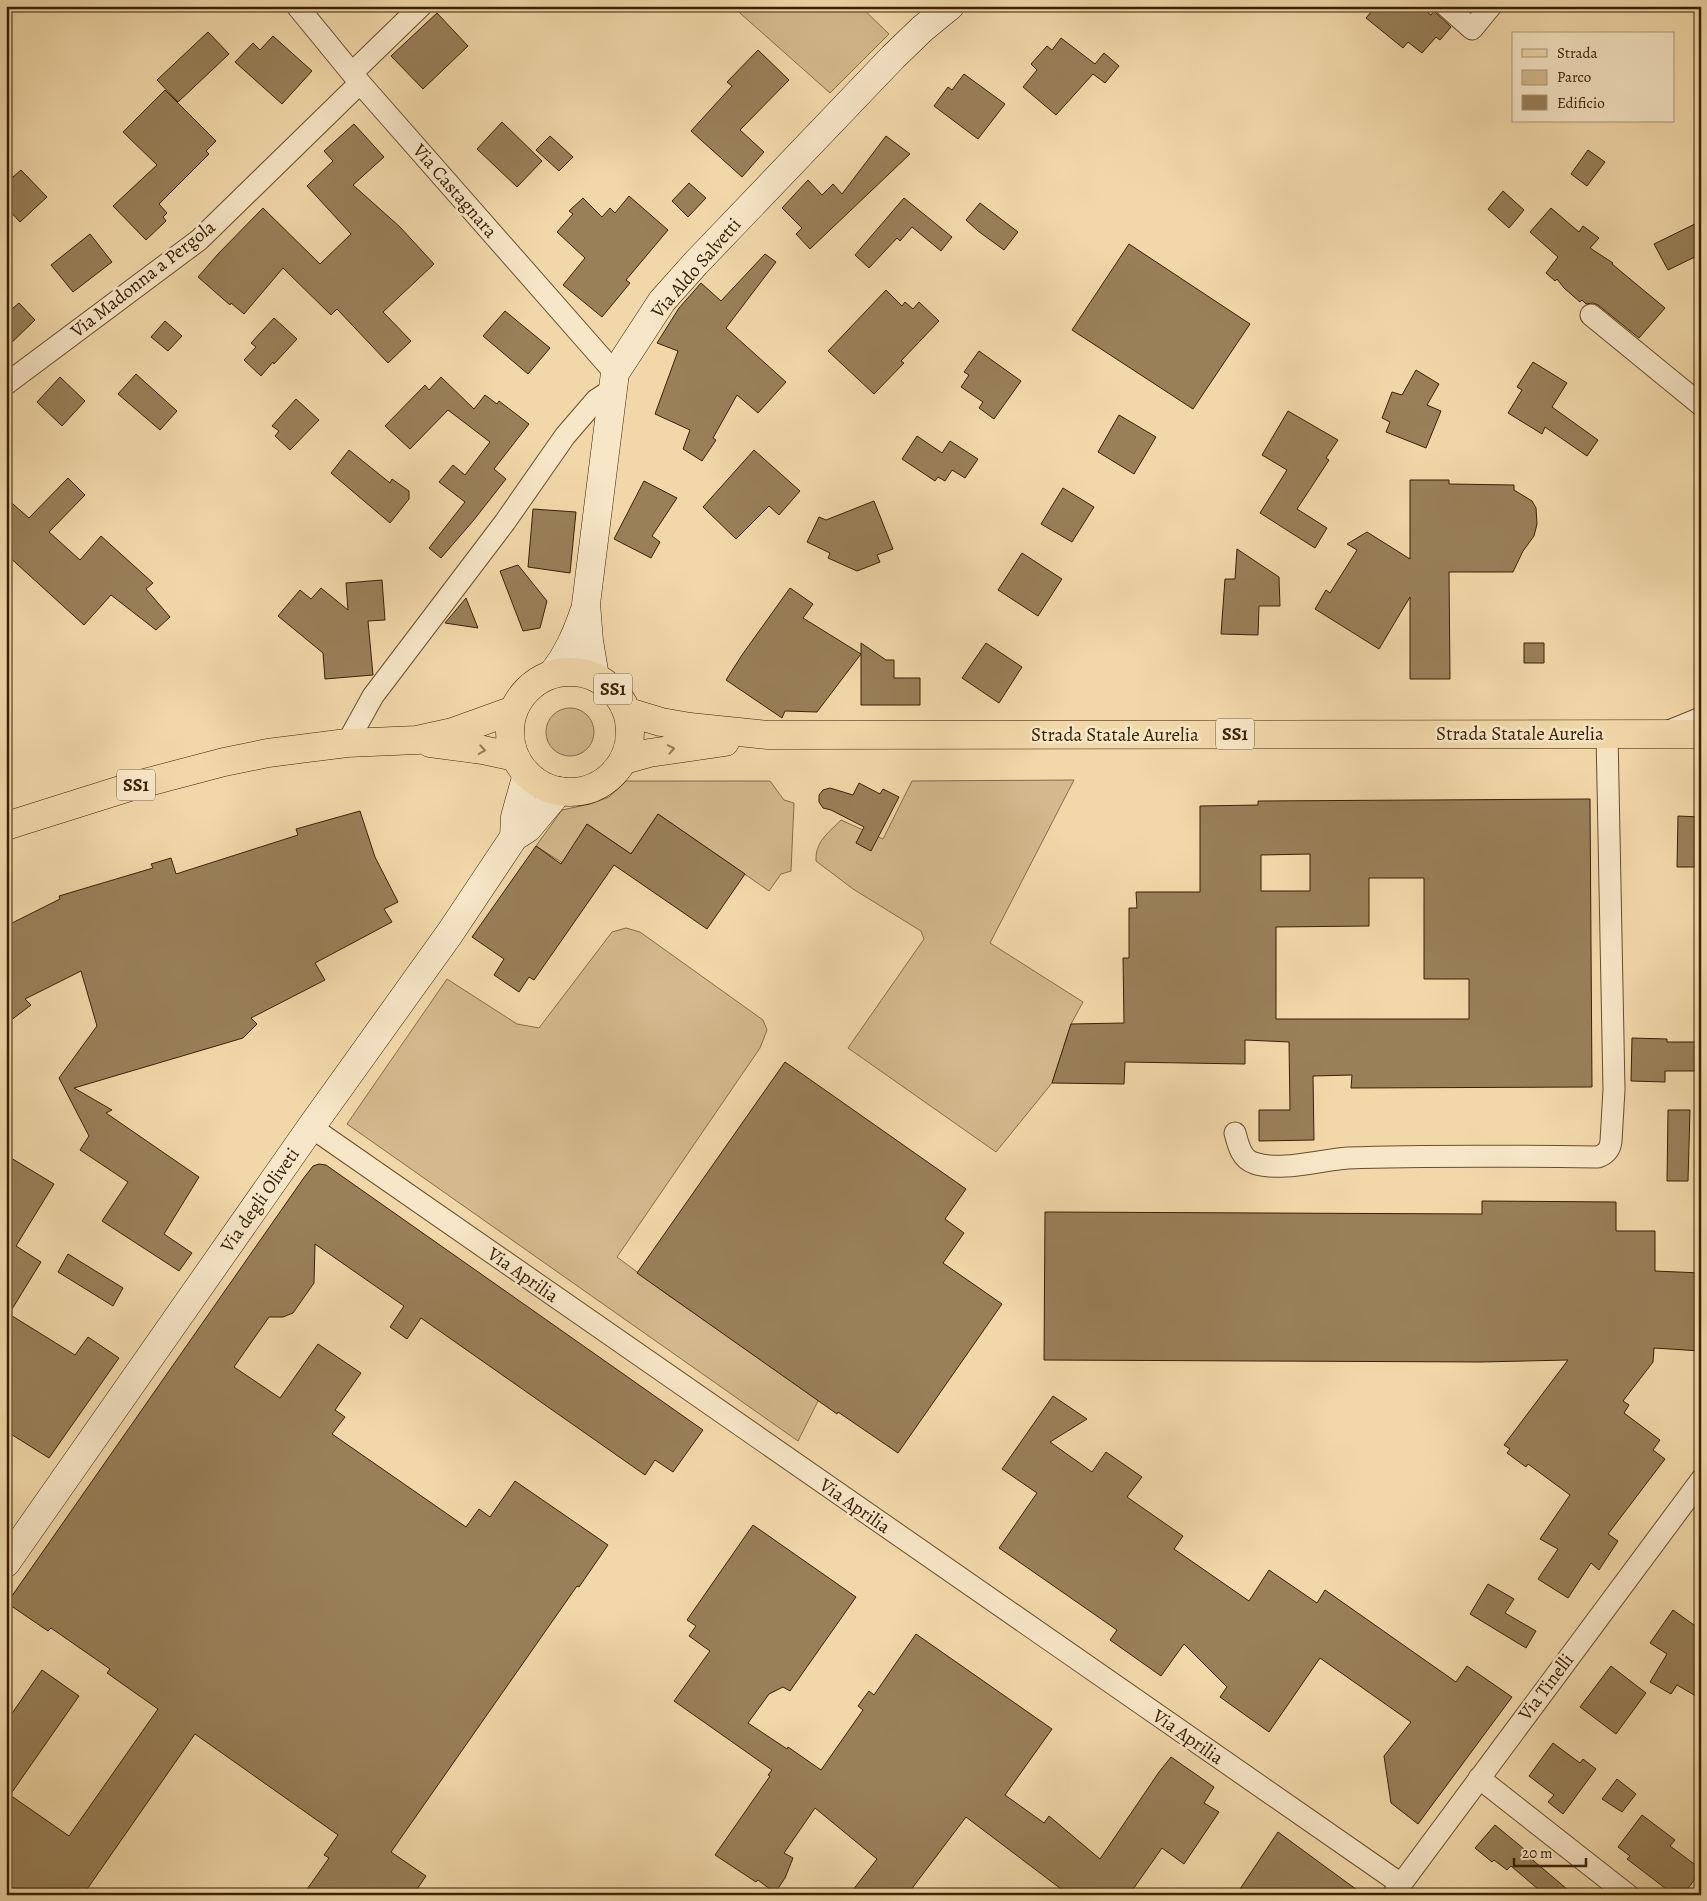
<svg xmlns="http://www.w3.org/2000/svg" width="1707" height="1901" font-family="Alegreya,serif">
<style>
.green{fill:#d3b98d;stroke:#866d48}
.building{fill:#998059;stroke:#392103;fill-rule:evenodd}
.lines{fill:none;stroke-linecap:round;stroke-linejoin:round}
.street-casing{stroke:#674f2c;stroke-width:23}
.secondary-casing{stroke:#392103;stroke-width:29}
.primary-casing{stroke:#392103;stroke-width:29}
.street{stroke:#f7e6c7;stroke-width:21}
.secondary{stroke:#f7e6c7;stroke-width:28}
.primary{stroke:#f2d8a9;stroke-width:28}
.oneway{stroke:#967c56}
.labels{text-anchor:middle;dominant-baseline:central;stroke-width:5;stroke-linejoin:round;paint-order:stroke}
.shield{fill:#f7e6c7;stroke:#725c3e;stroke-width:1}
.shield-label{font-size:18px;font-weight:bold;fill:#392103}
.street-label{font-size:19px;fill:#392103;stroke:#f7e6c7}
</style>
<rect width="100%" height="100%" fill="#f2d8a9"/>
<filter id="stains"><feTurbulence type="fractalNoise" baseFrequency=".004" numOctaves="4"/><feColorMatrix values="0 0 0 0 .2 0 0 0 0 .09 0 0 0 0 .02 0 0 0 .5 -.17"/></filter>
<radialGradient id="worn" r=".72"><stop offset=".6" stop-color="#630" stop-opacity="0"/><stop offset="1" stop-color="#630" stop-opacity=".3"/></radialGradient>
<path class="green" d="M 732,6 L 860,6 L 889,34 L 830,93 Z
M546 732a24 24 0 1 1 48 0a24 24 0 1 1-48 0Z
M 1074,780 L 990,943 L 1083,1002 L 1071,1024 L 1052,1083 L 996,1152 L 848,1048 L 924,939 L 921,931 L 853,889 L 816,861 C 815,842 828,833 841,820 L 883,839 L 912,781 Z
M 626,781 L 770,781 L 784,800 L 794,803 L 791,871 L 781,874 L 769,891 L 658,814 L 631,854 L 587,824 L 566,865 L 536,846 L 562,810 L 590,804 L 609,797 Z
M 626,928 L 640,932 L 763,1020 L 767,1030 L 760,1048 L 617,1257 L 668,1295 L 819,1399 L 798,1441 L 347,1124 L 447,979 L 517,1024 L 539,1028 L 612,932 Z"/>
<path class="building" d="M 1376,6 L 1420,6 L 1431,15 L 1434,11 L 1451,27 L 1440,40 L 1436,37 L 1422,53 L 1408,42 L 1403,48 L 1366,18 Z
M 437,13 L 468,46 L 423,89 L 391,56 Z
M 208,32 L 229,54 L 178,102 L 157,80 Z
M 273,36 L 312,71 L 282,104 L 235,62 L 253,43 L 260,50 Z
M 1061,38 L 1095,64 L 1104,53 L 1119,66 L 1105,83 L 1093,74 L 1056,115 L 1023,87 L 1037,70 L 1031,64 L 1047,46 L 1052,50 Z
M 758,50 L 789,80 L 740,130 L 764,152 L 742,177 L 691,131 L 732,86 L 727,82 Z
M 964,74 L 1005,104 L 978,139 L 934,106 L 948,87 L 952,90 Z
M 165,90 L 216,141 L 206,151 L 209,154 L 159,204 L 167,213 L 163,217 L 166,221 L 146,240 L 113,206 L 157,165 L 123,132 Z
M 502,122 L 542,161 L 517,187 L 477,149 Z
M 354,124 L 384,157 L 353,185 L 400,227 L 434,264 L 383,312 L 411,341 L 388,363 L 337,309 L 331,315 L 283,268 L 244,314 L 231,303 L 230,305 L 198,277 L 218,254 L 263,208 L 320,264 L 351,234 L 307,186 L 333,161 L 324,151 Z
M 550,136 L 573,157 L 559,171 L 536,150 Z
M 886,136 L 910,154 L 810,249 L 796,234 L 802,228 L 782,208 L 808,180 L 822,195 L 833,184 L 842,194 Z
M 1588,150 L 1605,162 L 1587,186 L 1571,174 Z
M 21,170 L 47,197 L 20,222 L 6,207 L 6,183 Z
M 689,183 L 706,198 L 688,217 L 672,201 Z
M 1503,191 L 1524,210 L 1509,228 L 1488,209 Z
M 629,196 L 668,230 L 626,280 L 630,283 L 602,317 L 563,285 L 585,258 L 557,232 L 573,214 L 569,211 L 583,198 L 602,217 L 610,208 L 615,213 Z
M 904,198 L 952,237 L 941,251 L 912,227 L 900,241 L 897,238 L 869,268 L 855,255 Z
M 980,203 L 1018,232 L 1004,250 L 978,231 L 966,220 Z
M 1551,208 L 1579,232 L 1583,226 L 1599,238 L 1590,248 L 1613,263 L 1612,264 L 1665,308 L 1639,338 L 1598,305 L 1593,303 L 1586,304 L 1582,300 L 1580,302 L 1564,288 L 1557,279 L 1555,281 L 1546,273 L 1558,257 L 1530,232 Z
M 1701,221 L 1701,254 L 1668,270 L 1654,244 Z
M 90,234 L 112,262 L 73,292 L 51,265 Z
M 1129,244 L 1250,324 L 1193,409 L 1072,330 Z
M 765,254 L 776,262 L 726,328 L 786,382 L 758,413 L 737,395 L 713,438 L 716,440 L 702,461 L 683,449 L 690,430 L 655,414 L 678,351 L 657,343 L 679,308 L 701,283 L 721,301 Z
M 886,290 L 902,306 L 905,302 L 913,309 L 919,302 L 939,321 L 901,361 L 904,363 L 874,394 L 828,351 Z
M 19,303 L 35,320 L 6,348 L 6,314 Z
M 505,311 L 550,348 L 528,374 L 483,336 Z
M 274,318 L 297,339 L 274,364 L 273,362 L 261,376 L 244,360 L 256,347 L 251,343 Z
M 165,321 L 182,336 L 168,351 L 151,337 Z
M 979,351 L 1021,381 L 994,419 L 979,408 L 983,402 L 961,387 L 969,375 L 964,372 Z
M 1533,362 L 1567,383 L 1552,407 L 1598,440 L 1587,456 L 1545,427 L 1542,434 L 1508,413 L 1522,390 L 1517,387 Z
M 1416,370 L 1439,384 L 1427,405 L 1441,411 L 1426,448 L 1386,432 L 1390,422 L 1382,418 L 1392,392 L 1402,395 Z
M 136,374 L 177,411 L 160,430 L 118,394 Z
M 60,377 L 85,401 L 62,426 L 37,402 Z
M 441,377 L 474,409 L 485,395 L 497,404 L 499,401 L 529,424 L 494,469 L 506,479 L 473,521 L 441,558 L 429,548 L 465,502 L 439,482 L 453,465 L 465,475 L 490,442 L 448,410 L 410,449 L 385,426 L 425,385 L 429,390 Z
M 296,399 L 319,420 L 290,450 L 275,436 L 279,431 L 272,426 Z
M 1288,411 L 1338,440 L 1326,458 L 1329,460 L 1297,509 L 1327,528 L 1315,548 L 1260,513 L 1287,470 L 1262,455 Z
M 1119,415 L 1156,437 L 1134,474 L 1098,452 Z
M 917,436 L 942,453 L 950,441 L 978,459 L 965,478 L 952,470 L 945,481 L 938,477 L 935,481 L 902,459 Z
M 349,450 L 390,483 L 392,479 L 409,491 L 409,499 L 390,523 L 331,473 Z
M 754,450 L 800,491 L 779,515 L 769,506 L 736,539 L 703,507 Z
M 68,478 L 85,495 L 49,532 L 80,560 L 101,536 L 153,583 L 146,589 L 170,617 L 156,630 L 111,595 L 84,625 L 6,554 L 6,498 L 29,518 Z
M 1410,480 L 1449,480 L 1449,484 L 1514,485 L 1514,490 L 1532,501 L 1536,508 L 1537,524 L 1534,536 L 1523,551 L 1513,572 L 1449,572 L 1450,679 L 1410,679 L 1410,597 L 1379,649 L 1315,609 L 1326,590 L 1330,593 L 1357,550 L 1347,544 L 1367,532 L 1410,559 Z
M 644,481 L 677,498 L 652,536 L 660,542 L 651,558 L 614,539 Z
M 1063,488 L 1094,507 L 1072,542 L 1041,524 Z
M 874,501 L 893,549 L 877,555 L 880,562 L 857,571 L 828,558 L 830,553 L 807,542 L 819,517 L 826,520 Z
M 533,509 L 576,512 L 570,573 L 528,567 Z
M 1237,549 L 1279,577 L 1280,606 L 1259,606 L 1258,635 L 1221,634 L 1225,579 L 1235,579 Z
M 1022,553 L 1062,579 L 1038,616 L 998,590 Z
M 518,565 L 547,601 L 540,628 L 523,631 L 500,571 Z
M 382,580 L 385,620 L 368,621 L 373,675 L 325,679 L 323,653 L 278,616 L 300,590 L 311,599 L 321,588 L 348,610 L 346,583 Z
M 790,588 L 813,604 L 803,618 L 861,654 L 817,712 L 785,711 L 782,718 L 726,680 L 742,655 Z
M 466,598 L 478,628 L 445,623 Z
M 861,643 L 886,660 L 894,660 L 894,678 L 920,678 L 920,705 L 861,705 Z
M 986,643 L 1022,667 L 999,703 L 962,678 Z
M 1524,643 L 1544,643 L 1544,663 L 1524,663 Z
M 859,783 L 880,794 L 883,789 L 899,797 L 871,851 L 856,843 L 864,827 L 831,810 L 823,808 L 819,802 L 819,795 L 823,790 L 830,788 L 853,795 Z
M 1590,799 L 1592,1087 L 1351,1088 L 1352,1075 L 1313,1076 L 1314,1140 L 1259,1141 L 1259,1110 L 1290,1110 L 1289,1042 L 1245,1040 L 1245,1064 L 1125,1062 L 1124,1084 L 1052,1083 L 1071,1024 L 1124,1023 L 1123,958 L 1129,958 L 1129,908 L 1137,908 L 1136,892 L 1200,892 L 1200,806 L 1258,805 L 1258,801 ZM 1310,854 L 1310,891 L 1261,891 L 1261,855 ZM 1369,878 L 1424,878 L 1424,979 L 1469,979 L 1469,1019 L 1276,1019 L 1276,927 L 1369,926 Z
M 360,811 L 375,857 L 398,902 L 384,909 L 392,922 L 315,963 L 325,980 L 251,1018 L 257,1024 L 243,1038 L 74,1088 L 112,1110 L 106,1113 L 199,1177 L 164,1234 L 192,1253 L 179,1271 L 102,1221 L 128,1182 L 80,1150 L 89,1136 L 59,1078 L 97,1026 L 81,971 L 25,999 L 31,1005 L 6,1024 L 6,926 L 60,899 L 59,896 L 153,868 L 151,864 L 171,858 L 176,874 L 298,835 L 296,829 Z
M 658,814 L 745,874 L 707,929 L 614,865 L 534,980 L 529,977 L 519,992 L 494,975 L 504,959 L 472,937 L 536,846 L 561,864 L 587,824 L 631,854 Z
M 1678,816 L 1701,817 L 1701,835 L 1696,835 L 1695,867 L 1677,867 Z
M 1632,1038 L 1667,1039 L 1667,1042 L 1701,1042 L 1701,1071 L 1665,1071 L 1665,1082 L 1631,1081 Z
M 785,1062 L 966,1189 L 945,1219 L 964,1233 L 943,1263 L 1002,1304 L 898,1453 L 838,1412 L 837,1414 L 637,1273 Z
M 1668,1110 L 1690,1110 L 1688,1181 L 1667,1181 Z
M 6,1155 L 54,1184 L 16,1246 L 41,1262 L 9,1314 L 75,1355 L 88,1337 L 119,1358 L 49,1458 L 6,1431 Z
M 319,1164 L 326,1165 L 703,1430 L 673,1472 L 655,1460 L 645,1475 L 421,1318 L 407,1339 L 390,1327 L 404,1306 L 315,1244 L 314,1283 L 293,1313 L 283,1317 L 269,1317 L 234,1367 L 280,1398 L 318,1344 L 361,1373 L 335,1410 L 345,1417 L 332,1434 L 466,1527 L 479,1509 L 490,1517 L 515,1481 L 608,1545 L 579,1587 L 577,1586 L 391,1852 L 426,1876 L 413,1895 L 303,1895 L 329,1858 L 324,1855 L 338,1835 L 195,1734 L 83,1895 L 6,1895 L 6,1722 L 42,1670 L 79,1696 L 10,1795 L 69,1836 L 158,1709 L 107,1673 L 110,1669 L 51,1628 L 48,1631 L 7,1603 L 303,1179 L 313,1166 Z
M 1482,1201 L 1616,1202 L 1616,1231 L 1655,1231 L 1655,1271 L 1701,1273 L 1701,1351 L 1654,1348 L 1653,1362 L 1623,1401 L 1629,1405 L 1624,1413 L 1660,1440 L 1653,1450 L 1665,1459 L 1608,1534 L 1618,1541 L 1599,1570 L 1591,1563 L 1568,1598 L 1538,1579 L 1558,1549 L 1540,1539 L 1570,1495 L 1528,1464 L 1526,1467 L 1507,1453 L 1510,1449 L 1504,1445 L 1568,1360 L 1481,1362 L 1044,1360 L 1045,1212 L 1482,1214 Z
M 68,1254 L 123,1288 L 113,1306 L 58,1272 Z
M 1053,1396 L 1087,1419 L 1050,1442 L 1092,1472 L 1106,1452 L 1142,1477 L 1127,1497 L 1183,1536 L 1174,1549 L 1249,1601 L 1269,1570 L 1317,1603 L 1325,1590 L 1456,1682 L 1467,1666 L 1512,1697 L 1418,1824 L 1391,1803 L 1384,1756 L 1411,1722 L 1320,1658 L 1269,1732 L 1220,1697 L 1227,1687 L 1184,1644 L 1161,1676 L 1110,1640 L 1117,1630 L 999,1548 L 1037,1493 L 1002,1469 Z
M 753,1525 L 856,1597 L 790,1691 L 783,1687 L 769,1694 L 748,1723 L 787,1749 L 788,1747 L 821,1770 L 863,1710 L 858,1706 L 869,1691 L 874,1695 L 916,1634 L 1052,1729 L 1005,1795 L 1044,1823 L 1049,1816 L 1100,1859 L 1159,1772 L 1171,1757 L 1214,1787 L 1204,1803 L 1219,1812 L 1184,1864 L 1162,1848 L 1129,1895 L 1069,1895 L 966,1817 L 907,1895 L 849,1895 L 877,1859 L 815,1808 L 784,1853 L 793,1858 L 785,1878 L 775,1893 L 758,1880 L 756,1882 L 715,1855 L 770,1776 L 768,1775 L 772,1770 L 674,1701 L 710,1651 L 689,1636 L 696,1626 L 687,1620 Z
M 1488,1584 L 1514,1599 L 1505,1613 L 1536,1631 L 1526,1648 L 1470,1614 Z
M 1673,1610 L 1701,1630 L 1701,1699 L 1677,1685 L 1671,1694 L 1650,1682 L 1667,1654 L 1650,1643 Z
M 1611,1666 L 1646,1693 L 1616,1734 L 1580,1707 Z
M 1553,1743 L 1580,1763 L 1583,1759 L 1596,1769 L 1563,1814 L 1548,1802 L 1554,1795 L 1529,1776 Z
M 1617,1779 L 1636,1794 L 1622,1812 L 1602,1799 Z
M 1642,1815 L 1675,1840 L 1670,1846 L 1701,1869 L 1701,1871 L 1683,1895 L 1674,1895 L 1627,1859 L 1630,1856 L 1618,1847 Z
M 1495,1825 L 1530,1854 L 1528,1856 L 1574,1895 L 1545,1895 L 1511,1866 L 1507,1870 L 1494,1860 L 1492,1862 L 1475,1848 Z
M 1278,1832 L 1327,1868 L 1364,1895 L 1236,1895 Z"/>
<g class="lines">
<defs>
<path id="street" d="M 297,6 L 360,83 L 615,373
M 1446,6 L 1472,29 L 1491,6
M 352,73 L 421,6
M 1591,315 L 1701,405
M 6,384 L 199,240 L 360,83
M 1669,731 L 1701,718
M 347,743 L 373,696 L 505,522 L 565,436 L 596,400 L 613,389
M 311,1127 L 1401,1884
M 1235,1133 C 1238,1144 1241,1159 1254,1163 C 1281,1172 1319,1160 1348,1158 C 1431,1155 1514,1156 1598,1157 C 1606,1154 1610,1150 1611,1141 L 1614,1090 L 1607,733
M 1479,1778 L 1628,1895
M 1393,1895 L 1701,1480"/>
<path id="secondary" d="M 553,673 C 568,654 576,635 584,612
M 595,677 L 589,641 L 586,604 L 615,373 L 662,301 L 696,263 L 893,57 L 922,29 L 950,6
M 514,837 L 515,817 L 527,774
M 6,1563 L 311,1127 L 450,933 L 514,837 L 528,828 L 559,791"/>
<path id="primary" d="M510 732a60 60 0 1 1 120 0a60 60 0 1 1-120 0Z
M 628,712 L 661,722 L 690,727 L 768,735 L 1701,734
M 430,743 L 483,750 L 515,757
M 624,760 L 649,753 L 725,742
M 6,826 L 133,786 L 224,762 L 268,753 L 347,743 L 417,740 L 453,732 L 514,710"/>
</defs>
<use href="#street" class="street-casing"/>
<use href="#secondary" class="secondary-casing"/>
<use href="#primary" class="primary-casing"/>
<use href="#street" class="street"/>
<use href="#secondary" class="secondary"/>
<use href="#primary" class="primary"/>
</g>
<defs><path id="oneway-chevron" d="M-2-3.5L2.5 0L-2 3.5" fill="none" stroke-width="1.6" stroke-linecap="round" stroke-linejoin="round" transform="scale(1.25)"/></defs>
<g class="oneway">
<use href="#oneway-chevron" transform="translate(671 749) rotate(-10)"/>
<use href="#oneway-chevron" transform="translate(482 750) rotate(9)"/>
</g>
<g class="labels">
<g class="shield">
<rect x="594" y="673.5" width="38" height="31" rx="4"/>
<rect x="1216" y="718.5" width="38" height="31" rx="4"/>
<rect x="117" y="769.5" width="38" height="31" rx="4"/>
</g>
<g class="shield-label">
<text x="613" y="689">SS1</text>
<text x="1235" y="734">SS1</text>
<text x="136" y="785">SS1</text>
</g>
<g class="street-label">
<text transform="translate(455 191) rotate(49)">Via Castagnara</text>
<text transform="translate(696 268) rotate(-49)">Via Aldo Salvetti</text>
<text transform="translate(143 279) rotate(-38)">Via Madonna a Pergola</text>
<text x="1520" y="734">Strada Statale Aurelia</text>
<text x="1115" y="735">Strada Statale Aurelia</text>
<text transform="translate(260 1200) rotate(-55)">Via degli Oliveti</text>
<text transform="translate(523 1275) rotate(35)">Via Aprilia</text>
<text transform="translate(855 1506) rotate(35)">Via Aprilia</text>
<text transform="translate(1546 1687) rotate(-53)">Via Tinelli</text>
<text transform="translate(1188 1737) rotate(35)">Via Aprilia</text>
</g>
</g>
<rect width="1707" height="1901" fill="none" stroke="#f2d8a9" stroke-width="25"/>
<rect x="8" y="8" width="1692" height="1886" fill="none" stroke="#392103" stroke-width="2.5"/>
<rect x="12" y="12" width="1682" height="1876" fill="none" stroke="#392103"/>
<rect x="1512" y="32" width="162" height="90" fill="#f7e6c7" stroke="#ab9779"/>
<rect x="1522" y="49" width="25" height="8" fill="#f2d8a9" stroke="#ab9779"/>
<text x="1557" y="58" font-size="15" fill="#392103">Strada</text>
<rect x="1522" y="70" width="25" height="15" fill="#d3b98d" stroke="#ab9779"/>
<text x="1557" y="82" font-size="15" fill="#392103">Parco</text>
<rect x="1522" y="95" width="25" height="15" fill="#998059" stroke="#ab9779"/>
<text x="1557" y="108" font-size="15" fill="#392103">Edificio</text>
<path d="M1514 1858v8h72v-8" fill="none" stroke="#392103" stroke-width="2.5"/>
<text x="1522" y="1858" font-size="15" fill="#392103" stroke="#f7e6c7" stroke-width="4" paint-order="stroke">20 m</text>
<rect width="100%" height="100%" filter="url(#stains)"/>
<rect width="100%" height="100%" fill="url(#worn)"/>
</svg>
